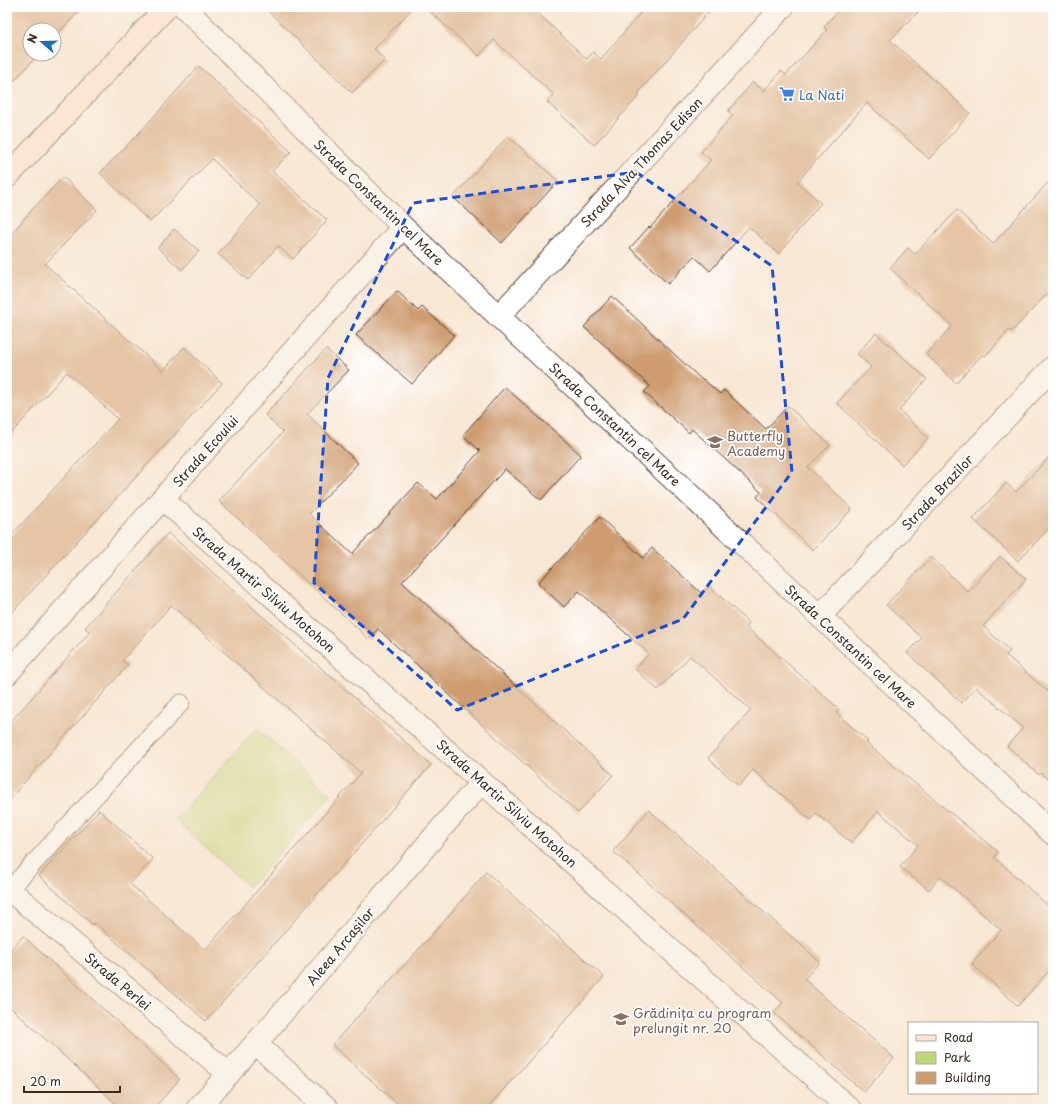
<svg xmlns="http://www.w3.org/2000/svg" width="1060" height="1116" font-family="'Playpen Sans',sans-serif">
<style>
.green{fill:#c1d679;stroke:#7e804c}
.building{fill:#ce9c6f}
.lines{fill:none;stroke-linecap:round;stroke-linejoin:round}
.service-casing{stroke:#574639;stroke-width:19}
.minor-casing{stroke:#574639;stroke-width:24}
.secondary-casing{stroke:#574639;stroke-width:24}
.service{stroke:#fff;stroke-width:17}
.minor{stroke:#fff;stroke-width:22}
.secondary{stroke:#fde4d1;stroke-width:22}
.marked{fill:none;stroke:#1d4ed8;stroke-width:3;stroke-dasharray:8 5;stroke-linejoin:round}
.labels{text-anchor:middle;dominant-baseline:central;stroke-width:3.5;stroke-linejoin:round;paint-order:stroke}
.shop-label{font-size:13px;fill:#366cbe;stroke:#fff;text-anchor:start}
.street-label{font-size:13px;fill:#3b2a1e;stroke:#fff}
.education-label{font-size:13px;fill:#785e54;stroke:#fff;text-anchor:start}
</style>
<rect width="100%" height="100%" fill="#fff"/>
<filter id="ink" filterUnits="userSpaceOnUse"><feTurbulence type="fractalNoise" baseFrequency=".025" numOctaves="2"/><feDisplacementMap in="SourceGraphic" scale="8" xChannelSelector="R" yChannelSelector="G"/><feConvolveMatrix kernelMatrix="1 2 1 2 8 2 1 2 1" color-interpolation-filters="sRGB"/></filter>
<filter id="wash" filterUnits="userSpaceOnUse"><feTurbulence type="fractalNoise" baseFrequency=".012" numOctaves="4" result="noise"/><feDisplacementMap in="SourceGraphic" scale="16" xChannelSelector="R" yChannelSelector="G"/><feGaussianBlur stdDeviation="0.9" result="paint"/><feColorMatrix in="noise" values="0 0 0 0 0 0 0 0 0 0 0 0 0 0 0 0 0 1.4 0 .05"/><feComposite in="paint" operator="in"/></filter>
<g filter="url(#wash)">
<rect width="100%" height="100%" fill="#f8e7d4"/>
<path class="green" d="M 257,728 L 331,795 L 249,887 L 175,820 Z"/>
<g id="blocks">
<path class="building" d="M 7,7 L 83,7 L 54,38 L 54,30 L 30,30 L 30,54 L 39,54 L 7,88 Z
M 264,7 L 414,7 L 374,49 L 385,60 L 352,93 Z
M 425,7 L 531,7 L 587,59 L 593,52 L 601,59 L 646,7 L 713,7 L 638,93 L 640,95 L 594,145 L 547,102 L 554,95 L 494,40 L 479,56 Z
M 841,7 L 923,7 L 890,40 L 970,113 L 929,159 L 867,103 L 797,182 L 821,203 L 779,254 L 749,227 L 710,271 L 694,256 L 668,284 L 630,248 L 649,227 L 650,228 L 711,160 L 701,152 L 733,115 L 728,111 L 753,82 L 764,91 L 781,71 L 786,75 L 827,30 L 824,27 Z
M 199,66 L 291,152 L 272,171 L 327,220 L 293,259 L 278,246 L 248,280 L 218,254 L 260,205 L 212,159 L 150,222 L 100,173 L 142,130 Z
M 508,136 L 558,181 L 502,243 L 453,197 Z
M 63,177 L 97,210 L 45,264 L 163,371 L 184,347 L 222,383 L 7,618 L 7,540 L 118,419 L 67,372 L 7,438 L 7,239 L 31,211 Z
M 1053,177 L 1053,288 L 1011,332 L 1009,330 L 985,356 L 983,354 L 956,383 L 926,354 L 952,326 L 890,268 L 908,248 L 915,254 L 957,210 L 993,244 Z
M 174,229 L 199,251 L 182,270 L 158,248 Z
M 397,291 L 418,311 L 422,307 L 454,335 L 412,384 L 356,335 Z
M 612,296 L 702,380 L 703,379 L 720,394 L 724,390 L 766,429 L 788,406 L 830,445 L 808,467 L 852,509 L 813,550 L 757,497 L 761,492 L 692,429 L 689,433 L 644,392 L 650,386 L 584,327 Z
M 876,333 L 927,379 L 899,410 L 928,438 L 902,465 L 837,403 L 871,367 L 857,354 Z
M 326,349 L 349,370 L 307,414 L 358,463 L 309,514 L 352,554 L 418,483 L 437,499 L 480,451 L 463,435 L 505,387 L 581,455 L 541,500 L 505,469 L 402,582 L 613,775 L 578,813 L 378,629 L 369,639 L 219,501 L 283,432 L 265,415 Z
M 1053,453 L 1053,524 L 1018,561 L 973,519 L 1006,483 L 1016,492 Z
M 600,517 L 643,558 L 652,548 L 702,594 L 709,586 L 749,623 L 746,627 L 839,709 L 836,713 L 868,741 L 866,743 L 998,852 L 994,857 L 1053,910 L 1053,966 L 1018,1006 L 972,964 L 1001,930 L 940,876 L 929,890 L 900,867 L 918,845 L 878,811 L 851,843 L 816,813 L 811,820 L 753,770 L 739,786 L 708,758 L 751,710 L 690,656 L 658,690 L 635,669 L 649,654 L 579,591 L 564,607 L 538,583 Z
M 168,533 L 431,765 L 206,1021 L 95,923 L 93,925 L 39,876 L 99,810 L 153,859 L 130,884 L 205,950 L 361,773 L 171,605 L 122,661 L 128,665 L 7,802 L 7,726 L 90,632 L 85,628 Z
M 1000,556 L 1026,579 L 983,626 L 1010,651 L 1006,655 L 1053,696 L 1053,785 L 1041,773 L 1039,775 L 1007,746 L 1023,728 L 976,687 L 962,703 L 907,653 L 922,638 L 886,605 L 931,557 L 968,592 Z
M 649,810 L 820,962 L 804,979 L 894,1058 L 864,1092 L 774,1013 L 783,1003 L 613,851 Z
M 486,872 L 604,977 L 486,1109 L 403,1109 L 332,1045 L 445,920 Z
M 23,936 L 180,1079 L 153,1109 L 122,1109 L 7,1004 L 7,954 Z"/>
</g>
</g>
<g filter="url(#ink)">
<use href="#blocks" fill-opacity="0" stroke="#574639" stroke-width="1"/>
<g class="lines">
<defs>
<path id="service" d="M 9,890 L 181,703"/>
<path id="minor" d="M 184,7 L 403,227 L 1053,834
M 499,316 L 783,7
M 163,499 L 850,1109
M 820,616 L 1053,367
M 7,674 L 403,227
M 7,888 L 229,1074
M 256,1044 L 328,1109
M 197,1109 C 295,1002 386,890 482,782"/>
<path id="secondary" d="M 7,177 L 167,7"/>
</defs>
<use href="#service" class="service-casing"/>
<use href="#minor" class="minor-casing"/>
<use href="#secondary" class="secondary-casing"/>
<use href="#service" class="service"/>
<use href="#minor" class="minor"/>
<use href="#secondary" class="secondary"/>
</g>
</g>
<path d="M0 0H1060V1116H0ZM 636,172 L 772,266 L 792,472 L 683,619 L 457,710 L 314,583 L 328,378 L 413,203 Z" fill="#f8e7d4" fill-opacity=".55" fill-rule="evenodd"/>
<path class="marked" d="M 636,172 L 772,266 L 792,472 L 683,619 L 457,710 L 314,583 L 328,378 L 413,203 Z"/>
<defs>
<symbol id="supermarket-bare" viewBox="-9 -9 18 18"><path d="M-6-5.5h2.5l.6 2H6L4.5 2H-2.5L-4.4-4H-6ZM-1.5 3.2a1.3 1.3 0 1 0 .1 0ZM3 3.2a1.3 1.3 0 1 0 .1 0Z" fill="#3f7fe0" stroke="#fff" stroke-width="2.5" paint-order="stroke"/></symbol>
<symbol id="school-bare" viewBox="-9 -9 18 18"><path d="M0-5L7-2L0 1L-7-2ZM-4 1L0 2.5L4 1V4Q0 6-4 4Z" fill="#8d6e63" stroke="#fff" stroke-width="2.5" paint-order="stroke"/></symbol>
</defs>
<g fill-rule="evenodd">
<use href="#supermarket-bare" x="776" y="83" width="22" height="22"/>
<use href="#school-bare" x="704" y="431" width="22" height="22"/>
<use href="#school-bare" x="610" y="1008" width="22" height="22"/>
</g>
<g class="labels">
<g class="shop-label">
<text x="799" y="94">La Nati</text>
</g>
<g class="street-label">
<text transform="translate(641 162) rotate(-47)">Strada Alva Thomas Edison</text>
<text transform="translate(379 202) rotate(44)">Strada Constantin cel Mare</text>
<text transform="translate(615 424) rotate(43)">Strada Constantin cel Mare</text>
<text transform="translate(205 451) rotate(-48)">Strada Ecoului</text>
<text transform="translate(937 492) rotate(-47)">Strada Brazilor</text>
<text transform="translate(264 589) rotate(41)">Strada Martir Silviu Motohon</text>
<text transform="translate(851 646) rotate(43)">Strada Constantin cel Mare</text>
<text transform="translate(507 803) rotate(42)">Strada Martir Silviu Motohon</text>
<text transform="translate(340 946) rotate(-50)">Aleea Arcașilor</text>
<text transform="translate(118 981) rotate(40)">Strada Perlei</text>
</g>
<g class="education-label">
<text x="727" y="435">Butterfly<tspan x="727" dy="15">Academy</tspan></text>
<text x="633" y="1012">Grădinița cu program<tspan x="633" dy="15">prelungit nr. 20</tspan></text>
</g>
</g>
<rect width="1060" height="1116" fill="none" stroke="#fff" stroke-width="24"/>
<rect x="908" y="1022" width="130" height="72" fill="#ffffff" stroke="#b1aaa5"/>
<rect x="916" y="1035" width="20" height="6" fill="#fde4d1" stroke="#b1aaa5"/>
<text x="944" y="1042" font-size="12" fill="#3b2a1e">Road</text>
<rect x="916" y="1052" width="20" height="12" fill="#c1d679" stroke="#b1aaa5"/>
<text x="944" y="1062" font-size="12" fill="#3b2a1e">Park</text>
<rect x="916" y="1072" width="20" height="12" fill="#ce9c6f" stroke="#b1aaa5"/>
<text x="944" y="1082" font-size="12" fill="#3b2a1e">Building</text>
<g transform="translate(42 42) rotate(290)"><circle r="19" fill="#ffffff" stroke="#b1aaa5"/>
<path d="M0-3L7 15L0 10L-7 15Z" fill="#1f6fb2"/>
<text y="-6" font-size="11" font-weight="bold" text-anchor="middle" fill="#3b2a1e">N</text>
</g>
<path d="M24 1086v6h96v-6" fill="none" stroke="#3b2a1e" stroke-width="2"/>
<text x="30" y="1086" font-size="12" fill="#3b2a1e" stroke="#ffffff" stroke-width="3" paint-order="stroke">20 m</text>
</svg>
